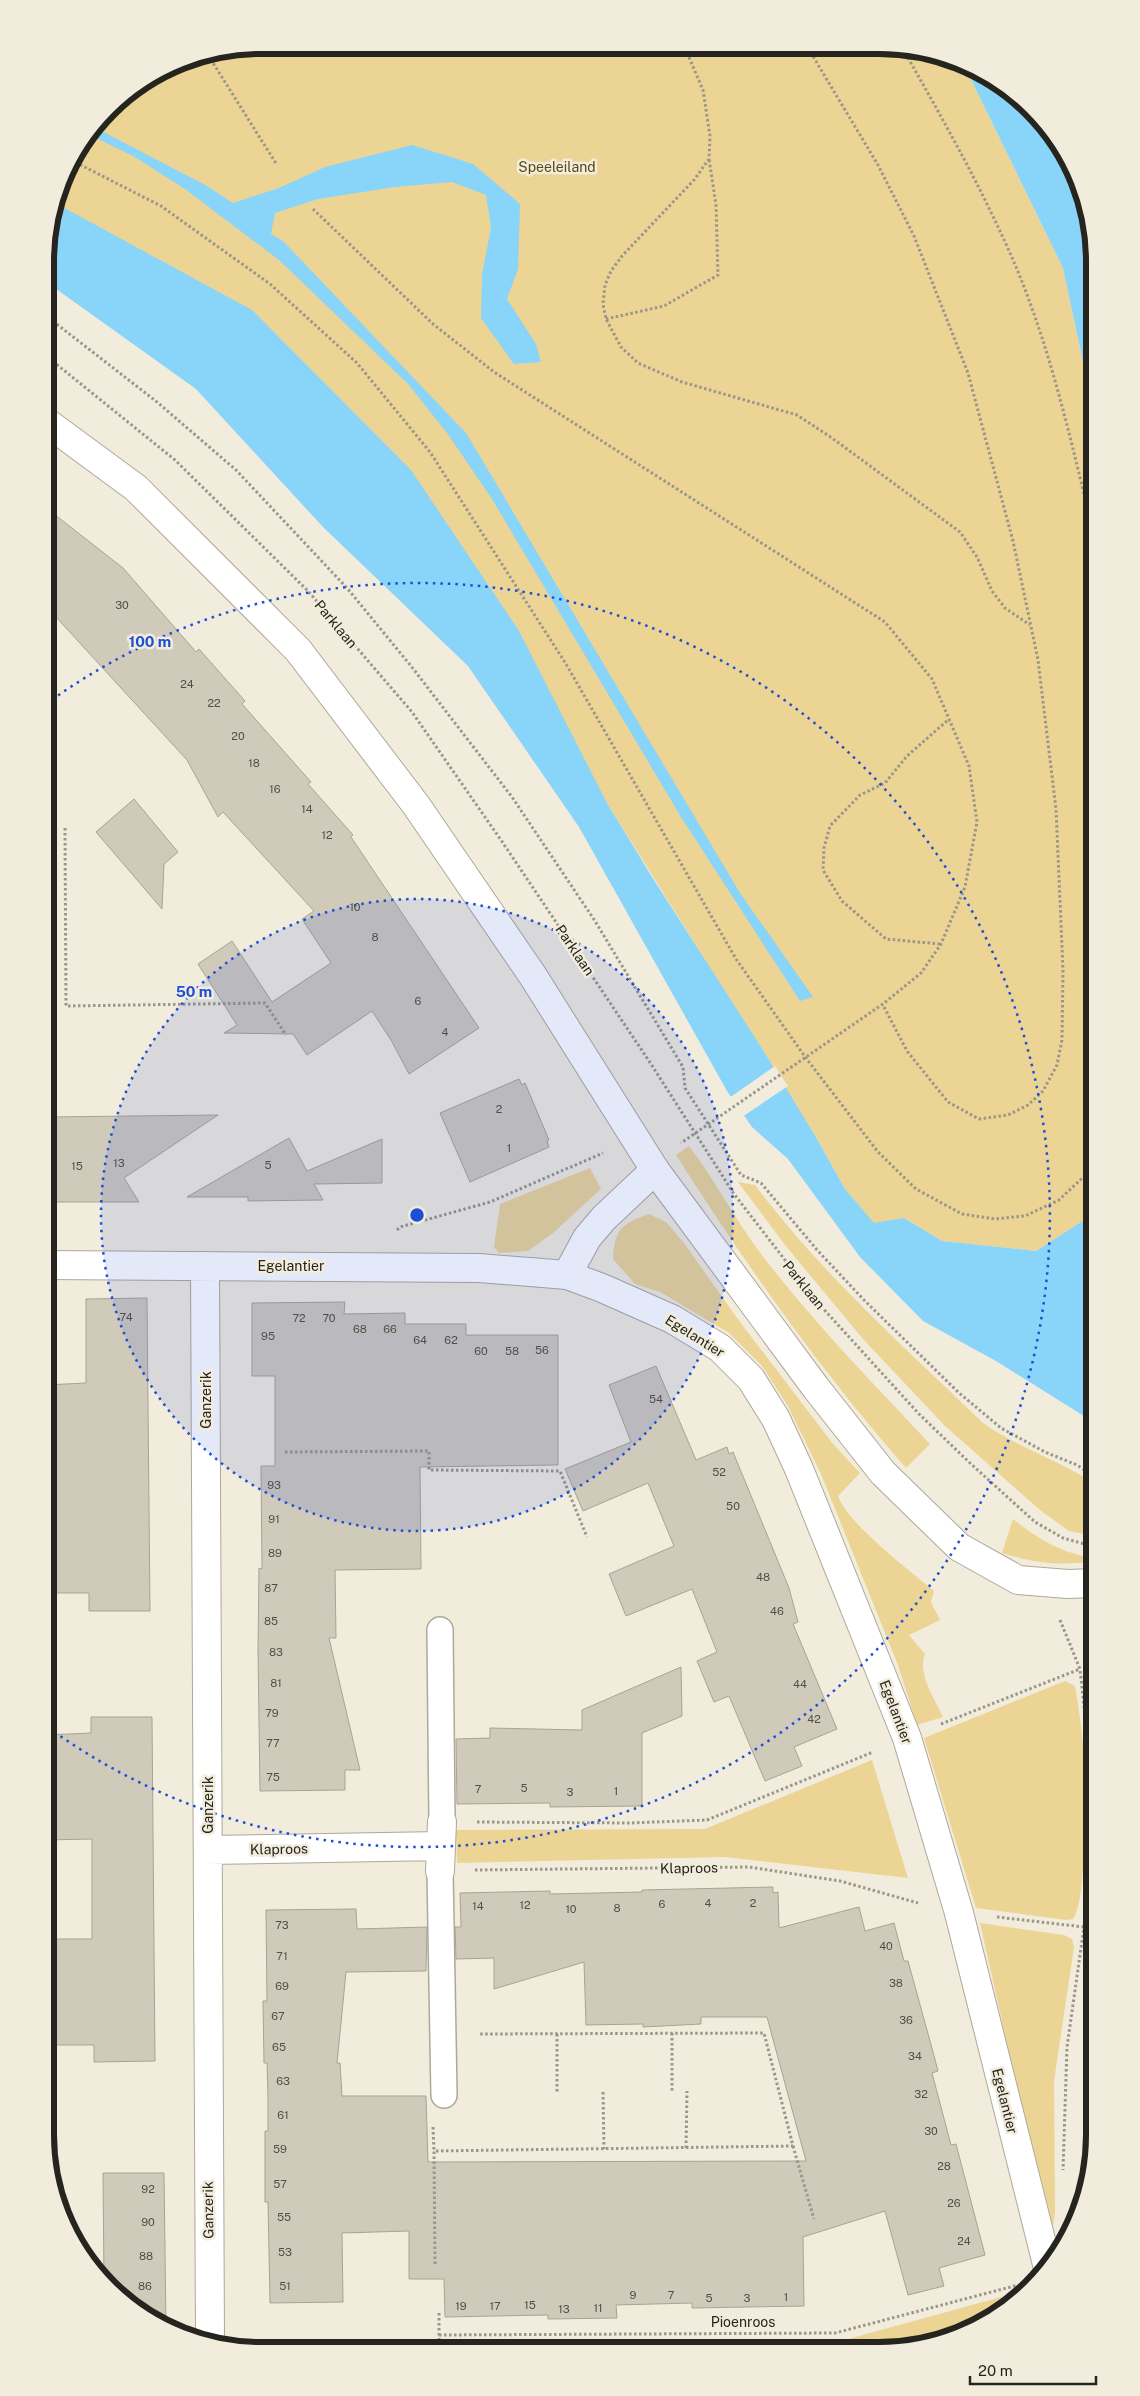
<svg xmlns="http://www.w3.org/2000/svg" width="1140" height="2396" font-family="'Public Sans',sans-serif">
<style>
.green{fill:#ecd494}
.water{fill:#89d4f9}
.pier{fill:#f2ecdc}
.building{fill:#d0cabb;stroke:#a8a394}
.lines{fill:none;stroke-linecap:round;stroke-linejoin:round}
.service-casing{stroke:#aea89a;stroke-width:28}
.minor-casing{stroke:#aea89a;stroke-width:30}
.tertiary-casing{stroke:#aea89a;stroke-width:30}
.path{stroke:#9a968a;stroke-width:3;stroke-dasharray:2.5 2.5;stroke-linecap:butt}
.service{stroke:#fff;stroke-width:25}
.minor{stroke:#fff;stroke-width:28}
.tertiary{stroke:#fff;stroke-width:28}
.ring{fill:none;stroke:#1d4ed8;stroke-width:2.5;stroke-dasharray:2.5 5}
.labels{text-anchor:middle;dominant-baseline:central;stroke-width:5;stroke-linejoin:round;paint-order:stroke}
.number-label{font-size:11px;fill:#504e45}
.park-label{font-size:14px;fill:#594814;stroke:#f2ecdc}
.street-label{font-size:14px;fill:#26241e;stroke:#f2ecdc}
.rim{fill:none;stroke:#26241e;stroke-width:6}
.centre{fill:#1d4ed8;stroke:#f2ecdc;stroke-width:2.5}
.ring-label{font-size:15px;text-anchor:middle;font-weight:bold;fill:#1d4ed8;stroke:#f2ecdc;stroke-width:5;stroke-linejoin:round;paint-order:stroke}
</style>
<rect width="100%" height="100%" fill="#f2ecdc"/>
<path class="green" d="M 260,45 L 921,49 L 963,63 L 1063,268 L 1095,418 L 1094,1214 L 1036,1251 L 942,1241 L 904,1218 L 874,1224 L 845,1189 L 817,1139 L 607,803 L 94,226 L 57,204 L 67,165 L 118,99 L 178,61 Z
M 689,1146 C 715,1180 735,1219 761,1254 C 812,1321 872,1382 930,1444 L 906,1468 C 820,1370 746,1265 676,1155 Z
M 590,1168 L 601,1189 L 553,1233 L 528,1251 L 499,1253 L 494,1247 L 500,1204 Z
M 738,1182 L 755,1185 C 821,1273 904,1347 983,1423 C 1018,1448 1060,1460 1095,1484 L 1095,1536 L 1069,1531 L 1040,1510 L 945,1426 L 863,1339 L 785,1245 Z
M 649,1214 L 666,1222 L 684,1243 L 737,1318 L 833,1444 L 860,1473 L 838,1496 C 848,1524 909,1570 934,1591 L 931,1602 L 940,1620 L 909,1635 L 925,1654 C 917,1674 935,1699 943,1717 L 917,1725 L 898,1665 L 821,1474 L 788,1406 L 762,1366 L 729,1333 L 660,1292 L 635,1284 L 613,1259 C 615,1229 621,1224 649,1214 Z
M 1013,1519 C 1040,1540 1060,1553 1095,1558 L 1095,1562 C 1056,1565 1039,1564 1002,1553 Z
M 1065,1681 L 1075,1686 C 1079,1709 1082,1732 1084,1755 C 1086,1782 1087,1903 1073,1919 L 1067,1920 L 976,1908 L 924,1738 Z
M 872,1760 L 908,1878 L 725,1857 L 457,1863 L 456,1830 L 705,1829 Z
M 980,1923 L 1064,1935 L 1072,1939 L 1074,1947 L 1054,2081 L 1055,2212 L 1053,2226 L 1009,2052 Z
M 1012,2294 L 1014,2302 L 999,2315 L 936,2344 L 880,2351 L 464,2348 L 464,2344 L 841,2341 Z"/>
<path class="water" d="M 963,63 L 975,67 L 1022,99 L 1059,141 L 1088,204 L 1095,260 L 1095,418 L 1063,268 Z
M 96,128 L 207,186 L 233,203 L 279,188 L 325,167 L 412,145 L 473,164 L 520,204 L 518,269 L 507,299 L 536,344 L 541,362 L 514,364 L 481,318 L 482,274 L 491,228 L 486,195 L 452,182 L 395,187 L 318,199 L 275,213 L 271,234 L 284,242 L 466,433 L 740,893 L 813,997 L 800,1001 L 681,817 L 492,499 L 447,433 L 408,384 L 279,260 L 185,189 L 133,156 L 90,135 Z
M 57,204 L 252,310 L 411,470 L 519,631 L 607,803 L 652,877 L 763,1050 L 817,1139 L 845,1189 L 874,1223 L 904,1218 L 942,1241 L 1036,1251 L 1095,1213 L 1095,1423 L 996,1361 L 923,1321 L 860,1257 L 788,1159 L 752,1127 L 727,1091 L 579,827 L 468,666 L 323,527 L 196,389 L 45,281 L 45,246 Z"/>
<path class="pier" d="M 775,1066 L 788,1086 L 742,1117 L 729,1098 Z"/>
<path class="building" d="M 45,507 L 123,568 L 196,652 L 199,649 L 245,701 L 242,704 L 311,782 L 308,784 L 353,835 L 351,837 L 479,1028 L 409,1074 L 391,1040 L 372,1011 L 307,1055 L 293,1034 L 224,1033 L 237,1025 L 198,964 L 232,941 L 272,1002 L 331,963 L 302,919 L 314,911 L 223,812 L 218,817 L 187,760 L 45,605 Z
M 134,799 L 178,852 L 164,864 L 162,909 L 96,832 Z
M 519,1079 L 522,1085 L 525,1083 L 549,1140 L 547,1141 L 549,1147 L 470,1182 L 440,1113 Z
M 218,1115 L 124,1178 L 139,1202 L 45,1202 L 45,1117 Z
M 289,1138 L 307,1171 L 382,1139 L 382,1183 L 314,1184 L 323,1200 L 248,1201 L 248,1197 L 187,1197 Z
M 147,1298 L 150,1611 L 89,1611 L 89,1593 L 45,1593 L 45,1385 L 86,1383 L 86,1299 Z
M 345,1302 L 344,1314 L 405,1313 L 405,1324 L 466,1324 L 466,1335 L 558,1335 L 558,1465 L 420,1467 L 421,1569 L 335,1570 L 336,1638 L 329,1638 L 360,1770 L 345,1770 L 345,1790 L 260,1791 L 258,1650 L 259,1568 L 262,1569 L 261,1466 L 275,1466 L 275,1376 L 252,1376 L 252,1303 Z
M 656,1366 L 696,1460 L 727,1447 L 729,1454 L 733,1452 L 789,1588 L 798,1622 L 793,1624 L 837,1729 L 794,1747 L 802,1766 L 765,1781 L 729,1696 L 714,1702 L 697,1661 L 717,1652 L 692,1589 L 626,1616 L 609,1574 L 674,1546 L 648,1483 L 583,1511 L 565,1469 L 631,1442 L 609,1385 Z
M 681,1667 L 682,1716 L 642,1733 L 642,1806 L 550,1807 L 550,1803 L 457,1804 L 456,1739 L 490,1738 L 490,1728 L 582,1730 L 582,1710 Z
M 91,1717 L 152,1717 L 155,2061 L 94,2062 L 94,2045 L 45,2045 L 45,1939 L 92,1939 L 92,1839 L 45,1840 L 45,1735 L 91,1733 Z
M 773,1887 L 773,1893 L 778,1892 L 779,1928 L 859,1907 L 865,1931 L 894,1923 L 904,1961 L 908,1961 L 933,2052 L 938,2071 L 932,2073 L 951,2145 L 956,2144 L 985,2255 L 939,2268 L 944,2286 L 908,2295 L 885,2211 L 803,2237 L 804,2306 L 692,2308 L 692,2303 L 616,2305 L 617,2318 L 548,2319 L 548,2315 L 445,2317 L 444,2279 L 409,2279 L 409,2231 L 342,2233 L 343,2302 L 270,2303 L 268,2202 L 265,2202 L 265,2131 L 268,2131 L 268,2097 L 267,2063 L 264,2063 L 263,2001 L 267,2001 L 266,1910 L 356,1909 L 357,1929 L 427,1927 L 426,1971 L 346,1972 L 337,2063 L 340,2063 L 342,2096 L 426,2096 L 428,2162 L 806,2161 L 767,2017 L 701,2017 L 701,2024 L 643,2027 L 643,2024 L 586,2025 L 584,1962 L 494,1989 L 494,1958 L 456,1959 L 455,1927 L 461,1927 L 460,1893 L 550,1891 L 550,1894 L 642,1892 L 642,1890 Z
M 103,2173 L 164,2173 L 166,2329 L 118,2297 L 104,2281 Z"/>
<g class="lines">
<defs>
<path id="service" d="M 440,1630 L 442,1822
M 440,1871 L 444,2095"/>
<path id="minor" d="M 45,1265 L 479,1268 L 567,1275 L 602,1288 L 672,1319 L 720,1348 L 751,1379 L 776,1419 L 799,1469 L 907,1738 L 959,1913 L 1048,2268
M 205,1266 L 210,2344
M 567,1275 L 587,1238 L 604,1218 L 655,1170
M 208,1850 L 441,1846
M 440,1871 L 442,1822"/>
<path id="tertiary" d="M 45,421 L 136,488 L 298,650 L 416,805 L 533,976 L 655,1170 L 816,1388 L 883,1473 L 959,1547 L 1018,1580 L 1068,1584 L 1095,1583"/>
</defs>
<use href="#service" class="service-casing"/>
<use href="#minor" class="minor-casing"/>
<use href="#tertiary" class="tertiary-casing"/>
<path class="path" d="M 685,48 L 703,90 L 710,136 L 709,159 L 694,180 L 622,256 L 611,271 L 605,285 L 603,304 L 606,319 L 621,347 L 638,363 L 682,382 L 797,415 L 832,438 L 960,532 L 977,557 L 992,591 L 1005,608 L 1030,625
M 808,48 L 878,165 L 914,236 L 968,373 L 1013,541 L 1038,660 L 1056,809 L 1063,970 L 1062,1040 L 1057,1065 L 1043,1091 L 1028,1105 L 1008,1115 L 979,1119 L 948,1102 L 907,1051 L 883,1005
M 903,49 C 941,116 979,183 1010,253 C 1050,343 1072,445 1095,540
M 208,55 L 277,165
M 71,160 L 161,206 L 270,284 L 357,363 L 430,452 L 566,664 L 736,959 L 806,1058 L 878,1152 L 916,1189 L 962,1214 L 995,1219 L 1025,1216 L 1059,1200 L 1095,1166
M 313,209 L 433,324 L 494,372 L 885,622 L 932,679 L 969,766 L 977,822 L 965,887 L 941,944 L 921,973 L 883,1004 L 681,1143
M 45,315 L 157,402 L 236,470 L 347,588 L 411,666 L 512,797 L 595,921 L 683,1067 L 685,1088 L 741,1175 L 761,1183 L 818,1251 L 864,1300 L 958,1392 L 1001,1428 L 1045,1452 L 1077,1465 L 1095,1477
M 606,319 L 664,306 L 718,275 L 716,205 L 709,159
M 45,355 L 175,460 L 308,591 L 412,712 L 503,843 L 651,1064 L 734,1194 L 819,1304 L 919,1414 L 971,1464 L 1035,1522 L 1063,1538 L 1088,1545
M 65,828 L 66,1006 L 265,1003 L 286,1035
M 940,944 L 886,939 L 842,901 L 823,870 L 824,848 L 830,826 L 860,795 L 885,783 L 907,756 L 948,720
M 397,1230 L 400,1227 L 490,1202 L 603,1153
M 285,1452 L 429,1451 L 429,1470 L 560,1471 L 587,1537
M 1060,1620 L 1080,1669 L 1091,1771 L 1090,1849 L 1084,1927 L 1067,2047 L 1063,2170
M 941,1724 L 1080,1669
M 477,1822 L 629,1823 L 707,1820 L 873,1752
M 475,1870 L 749,1867 L 840,1881 L 918,1903
M 997,1917 L 1084,1927
M 672,2033 L 672,2091
M 557,2034 L 557,2093
M 603,2092 L 604,2149
M 433,2127 L 434,2151
M 793,2146 L 814,2219
M 686,2148 L 687,2091
M 435,2264 L 434,2151 L 793,2146 L 764,2033 L 479,2034
M 439,2313 L 439,2348
M 439,2335 L 835,2333 L 1018,2285"/>
<use href="#service" class="service"/>
<use href="#minor" class="minor"/>
<use href="#tertiary" class="tertiary"/>
</g>
<circle cx="417" cy="1215" r="316" fill="#1d4ed8" fill-opacity=".12"/>
<g class="ring">
<circle cx="417" cy="1215" r="316"/>
<path d="M46 704A632 632 0 1 1 46 1726"/>
</g>
<g class="labels">
<g class="number-label">
<text x="122" y="605">30</text>
<text x="187" y="684">24</text>
<text x="214" y="703">22</text>
<text x="238" y="736">20</text>
<text x="254" y="763">18</text>
<text x="275" y="789">16</text>
<text x="307" y="809">14</text>
<text x="327" y="835">12</text>
<text x="355" y="907">10</text>
<text x="375" y="937">8</text>
<text x="418" y="1001">6</text>
<text x="445" y="1032">4</text>
<text x="499" y="1109">2</text>
<text x="509" y="1148">1</text>
<text x="119" y="1163">13</text>
<text x="268" y="1165">5</text>
<text x="77" y="1166">15</text>
<text x="126" y="1317">74</text>
<text x="299" y="1318">72</text>
<text x="329" y="1318">70</text>
<text x="360" y="1329">68</text>
<text x="390" y="1329">66</text>
<text x="268" y="1336">95</text>
<text x="420" y="1340">64</text>
<text x="451" y="1340">62</text>
<text x="542" y="1350">56</text>
<text x="481" y="1351">60</text>
<text x="512" y="1351">58</text>
<text x="656" y="1399">54</text>
<text x="719" y="1472">52</text>
<text x="274" y="1485">93</text>
<text x="733" y="1506">50</text>
<text x="274" y="1519">91</text>
<text x="275" y="1553">89</text>
<text x="763" y="1577">48</text>
<text x="271" y="1588">87</text>
<text x="777" y="1611">46</text>
<text x="271" y="1621">85</text>
<text x="276" y="1652">83</text>
<text x="276" y="1683">81</text>
<text x="800" y="1684">44</text>
<text x="272" y="1713">79</text>
<text x="814" y="1719">42</text>
<text x="273" y="1743">77</text>
<text x="273" y="1777">75</text>
<text x="524" y="1788">5</text>
<text x="478" y="1789">7</text>
<text x="616" y="1791">1</text>
<text x="570" y="1792">3</text>
<text x="708" y="1903">4</text>
<text x="753" y="1903">2</text>
<text x="662" y="1904">6</text>
<text x="525" y="1905">12</text>
<text x="478" y="1906">14</text>
<text x="617" y="1908">8</text>
<text x="571" y="1909">10</text>
<text x="282" y="1925">73</text>
<text x="886" y="1946">40</text>
<text x="282" y="1956">71</text>
<text x="896" y="1983">38</text>
<text x="282" y="1986">69</text>
<text x="278" y="2016">67</text>
<text x="906" y="2020">36</text>
<text x="279" y="2047">65</text>
<text x="915" y="2056">34</text>
<text x="283" y="2081">63</text>
<text x="921" y="2094">32</text>
<text x="283" y="2115">61</text>
<text x="931" y="2131">30</text>
<text x="280" y="2149">59</text>
<text x="944" y="2166">28</text>
<text x="280" y="2184">57</text>
<text x="148" y="2189">92</text>
<text x="954" y="2203">26</text>
<text x="284" y="2217">55</text>
<text x="148" y="2222">90</text>
<text x="964" y="2241">24</text>
<text x="285" y="2252">53</text>
<text x="146" y="2256">88</text>
<text x="145" y="2286">86</text>
<text x="285" y="2286">51</text>
<text x="633" y="2295">9</text>
<text x="671" y="2295">7</text>
<text x="786" y="2297">1</text>
<text x="709" y="2298">5</text>
<text x="747" y="2298">3</text>
<text x="530" y="2305">15</text>
<text x="461" y="2306">19</text>
<text x="495" y="2306">17</text>
<text x="598" y="2308">11</text>
<text x="564" y="2309">13</text>
</g>
<g class="park-label">
<text x="557" y="167">Speeleiland</text>
</g>
<g class="street-label">
<text transform="translate(336 624) rotate(50)">Parklaan</text>
<text transform="translate(575 950) rotate(56)">Parklaan</text>
<text x="291" y="1266">Egelantier</text>
<text transform="translate(804 1285) rotate(51)">Parklaan</text>
<text transform="translate(695 1336) rotate(32)">Egelantier</text>
<text transform="translate(206 1400) rotate(-90)">Ganzerik</text>
<text transform="translate(896 1712) rotate(69)">Egelantier</text>
<text transform="translate(208 1805) rotate(-90)">Ganzerik</text>
<text transform="translate(279 1849) rotate(-1)">Klaproos</text>
<text transform="translate(689 1868) rotate(-1)">Klaproos</text>
<text transform="translate(1005 2101) rotate(76)">Egelantier</text>
<text transform="translate(208 2210) rotate(-91)">Ganzerik</text>
<text x="743" y="2322">Pioenroos</text>
</g>
</g>
<path d="M0 0H1140V2396H0ZM261 54H879A207 207 0 0 1 1086 261V2135A207 207 0 0 1 879 2342H261A207 207 0 0 1 54 2135V261A207 207 0 0 1 261 54Z" fill="#f2ecdc" fill-rule="evenodd"/>
<path class="rim" d="M261 54H879A207 207 0 0 1 1086 261V2135A207 207 0 0 1 879 2342H261A207 207 0 0 1 54 2135V261A207 207 0 0 1 261 54Z"/>
<circle cx="417" cy="1215" r="8" class="centre"/>
<g class="ring-label">
<text x="150" y="647">100 m</text>
<text x="194" y="997">50 m</text>
</g>
<path d="M970 2376v8h126v-8" fill="none" stroke="#26241e" stroke-width="2.5"/>
<text x="978" y="2376" font-size="15" fill="#26241e" stroke="#f2ecdc" stroke-width="4" paint-order="stroke">20 m</text>
</svg>
